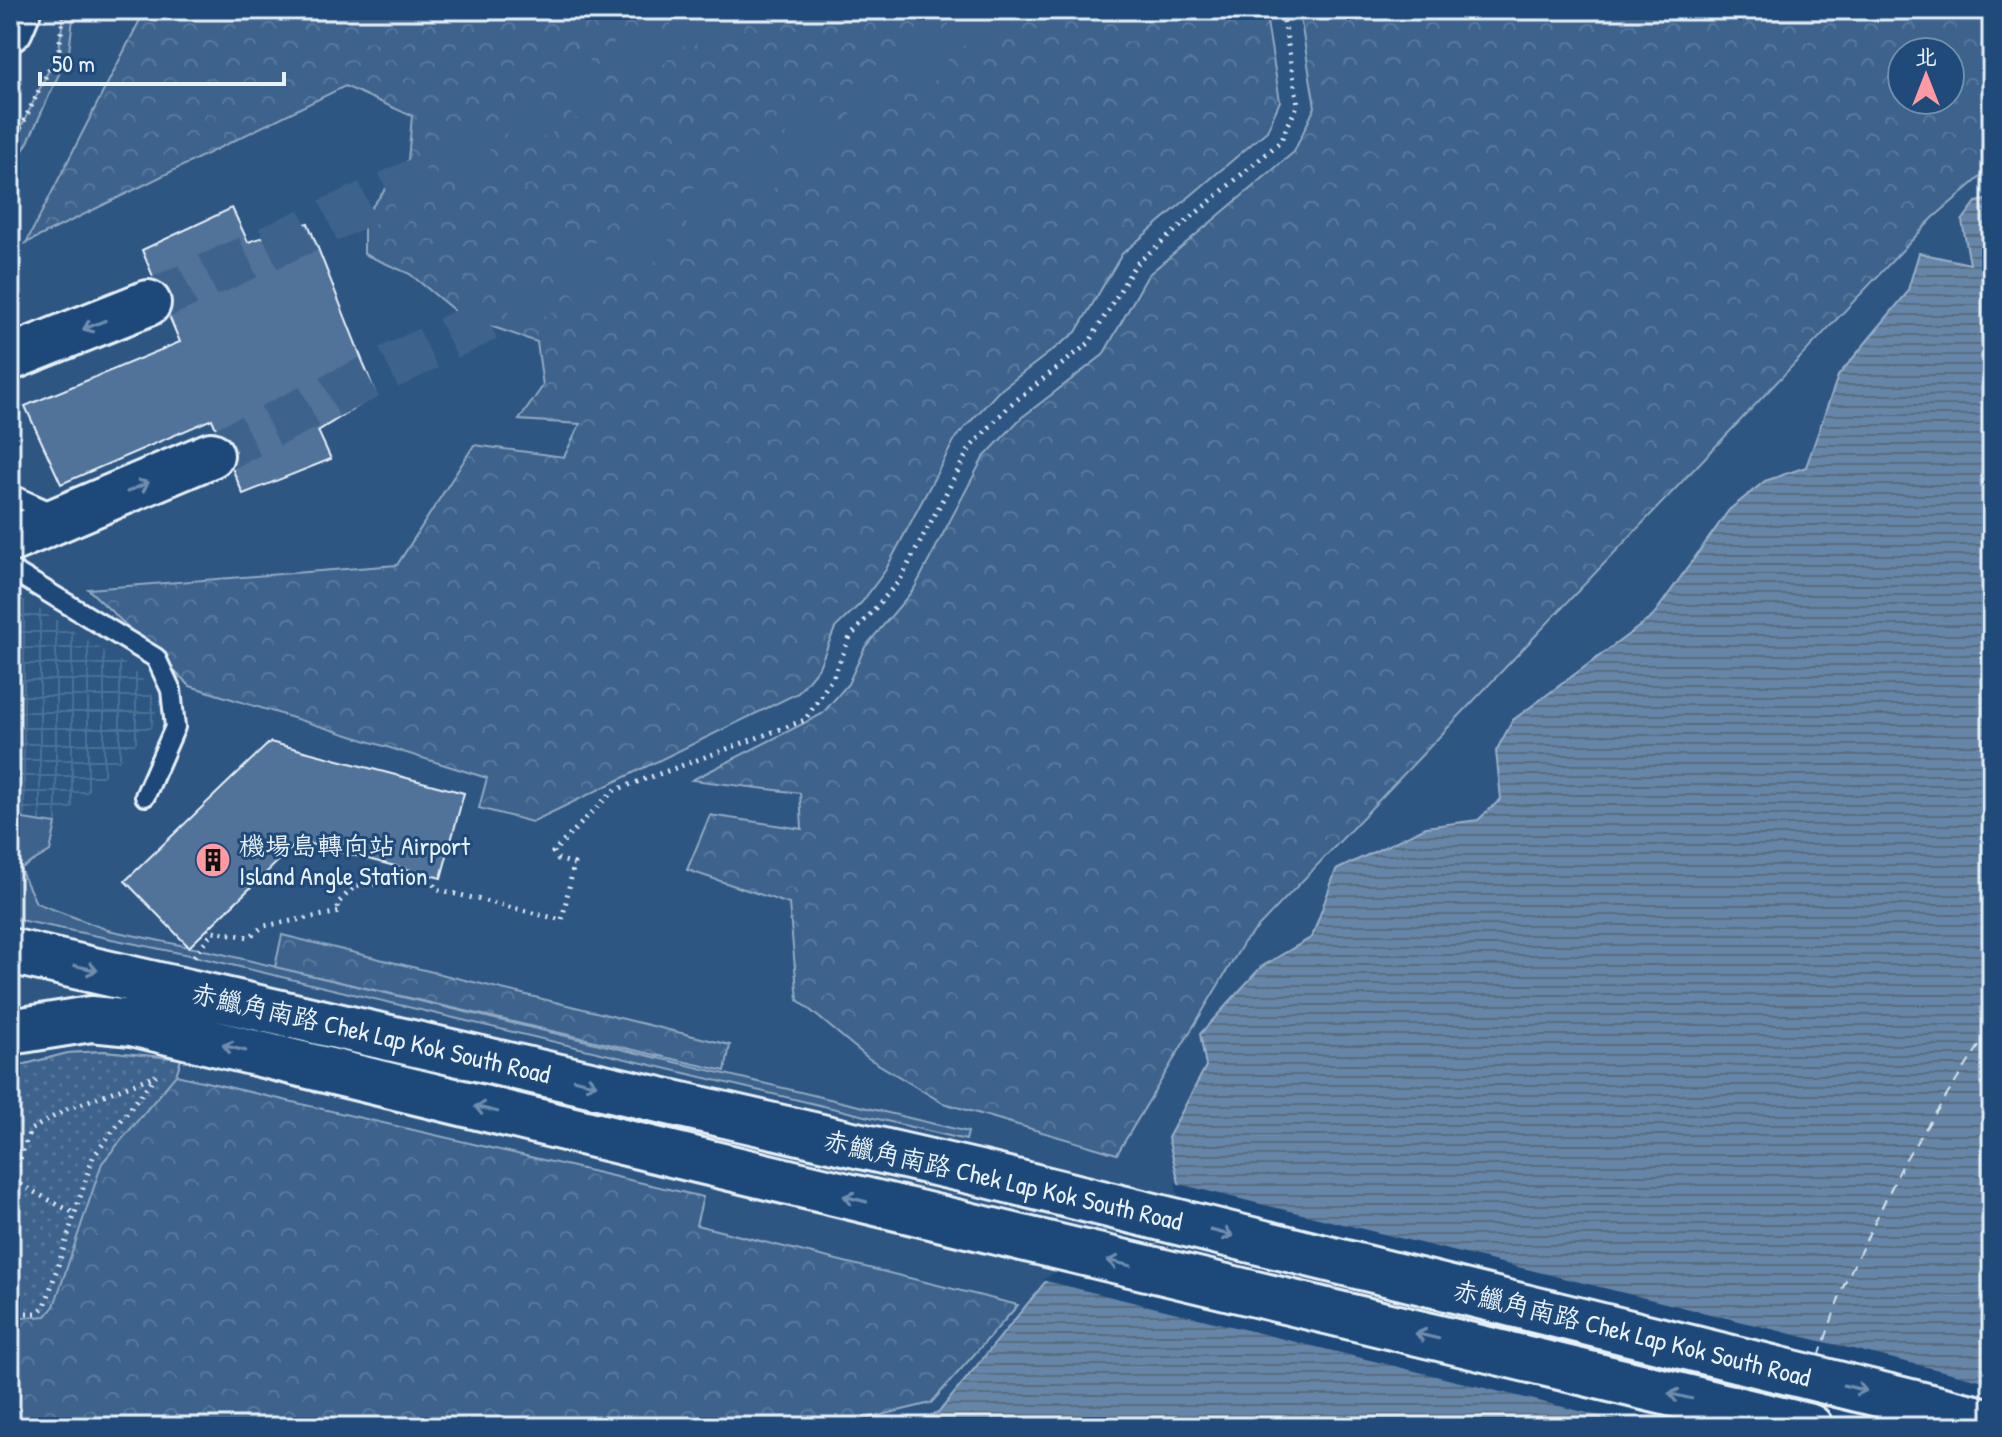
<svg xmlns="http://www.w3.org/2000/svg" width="2002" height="1437" font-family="'Patrick Hand','LXGW WenKai TC',sans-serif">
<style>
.built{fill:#2e5683;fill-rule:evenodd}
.industrial{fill:url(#industrial-grid)}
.green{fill:#3c628c;stroke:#92aac2;stroke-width:2}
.forest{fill:url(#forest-crowns);stroke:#92aac2;stroke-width:2;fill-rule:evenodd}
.park{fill:url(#park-dots);stroke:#92aac2;stroke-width:2}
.water{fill:url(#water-rules);stroke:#9ab0c7;stroke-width:2}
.pier{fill:#1f4a7a}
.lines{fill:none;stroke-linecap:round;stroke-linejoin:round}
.ferry{stroke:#d4e1ec;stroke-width:2;stroke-dasharray:10 8;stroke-linecap:butt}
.building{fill:#517399;stroke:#e8f1f8;stroke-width:2}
.highway-tunnel{stroke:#3d638d;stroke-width:44;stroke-dasharray:44 22;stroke-linecap:butt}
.lane-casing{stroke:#e8f1f8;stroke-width:24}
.secondary-casing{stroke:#e8f1f8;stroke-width:50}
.highway-casing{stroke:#e8f1f8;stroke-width:50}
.path{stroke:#e8f1f8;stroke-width:5;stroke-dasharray:2 6;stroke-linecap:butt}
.lane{stroke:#1f4a7a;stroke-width:18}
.secondary{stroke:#1f4a7a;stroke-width:44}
.highway{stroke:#1f4a7a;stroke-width:44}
.oneway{stroke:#6f8dac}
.labels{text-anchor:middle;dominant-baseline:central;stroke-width:6;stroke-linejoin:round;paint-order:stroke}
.poi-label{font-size:26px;fill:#e8f1f8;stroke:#1f4a7a;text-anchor:start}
.street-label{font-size:26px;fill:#e8f1f8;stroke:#1f4a7a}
</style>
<defs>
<pattern id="industrial-grid" width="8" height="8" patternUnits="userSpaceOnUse" patternTransform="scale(2)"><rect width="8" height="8" fill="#2e5683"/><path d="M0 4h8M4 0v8" fill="none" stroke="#4c6f95"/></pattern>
<pattern id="forest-crowns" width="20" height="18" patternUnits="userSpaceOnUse" patternTransform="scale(2)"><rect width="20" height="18" fill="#3c628c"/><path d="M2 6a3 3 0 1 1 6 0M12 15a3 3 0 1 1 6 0" fill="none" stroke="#58799d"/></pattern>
<pattern id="park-dots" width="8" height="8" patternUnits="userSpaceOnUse" patternTransform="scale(2)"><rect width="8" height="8" fill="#3c628c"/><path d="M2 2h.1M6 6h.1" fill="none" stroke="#58799d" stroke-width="1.8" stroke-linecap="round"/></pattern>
<pattern id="water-rules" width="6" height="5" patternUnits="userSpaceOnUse" patternTransform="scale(2)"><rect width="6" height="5" fill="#6685a7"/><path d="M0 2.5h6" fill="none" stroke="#596d82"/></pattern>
</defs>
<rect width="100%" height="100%" fill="#1f4a7a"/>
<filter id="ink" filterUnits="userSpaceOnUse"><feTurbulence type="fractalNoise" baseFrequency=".0125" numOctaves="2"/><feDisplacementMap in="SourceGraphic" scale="16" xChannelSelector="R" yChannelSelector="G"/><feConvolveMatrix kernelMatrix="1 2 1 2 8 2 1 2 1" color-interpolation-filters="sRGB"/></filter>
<g filter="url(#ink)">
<path class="built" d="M 10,10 L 1992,10 L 1992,199 L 1976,202 L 1970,264 L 1919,254 L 1907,293 L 1838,376 L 1806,467 L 1765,481 L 1729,510 L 1652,617 L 1513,720 L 1496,751 L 1502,798 L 1478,820 L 1426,827 L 1336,870 L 1312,937 L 1261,967 L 1168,1138 L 1183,1199 L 1046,1281 L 939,1412 L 908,1427 L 10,1427 ZM 1902,52 L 1950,52 L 1950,100 L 1902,100 Z"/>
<path class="industrial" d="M 10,591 L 126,665 L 142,679 L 154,698 L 156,713 L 152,727 L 56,824 L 10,817 Z"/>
<path class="green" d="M 64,10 L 74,10 L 69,52 L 28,142 L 10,172 L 10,150 L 59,49 Z
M 10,817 L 56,824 L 50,851 L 20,869 L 36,903 L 108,930 L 218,953 L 968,1132 L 966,1140 L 194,956 L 10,918 Z"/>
<path class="forest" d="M 145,10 L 1265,10 L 1280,101 L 1267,131 L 1122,254 L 1076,332 L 998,392 L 956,437 L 885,571 L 862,602 L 835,628 L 819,667 L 798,693 L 532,822 L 479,808 L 487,778 L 190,686 L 88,589 L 397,565 L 474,445 L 564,457 L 580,424 L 519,420 L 543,386 L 537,342 L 461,316 L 410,274 L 364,254 L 364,217 L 408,160 L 412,116 L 345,86 L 26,243 Z
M 1299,10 L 1992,10 L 1992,167 L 1933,218 L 1244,942 L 1117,1154 L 943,1103 L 868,1058 L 798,1000 L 789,904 L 687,870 L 710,815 L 802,829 L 800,793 L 692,780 L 822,714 L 848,684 L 865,647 L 914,589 L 983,458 L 1021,418 L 1103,355 L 1148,275 L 1294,152 L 1315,107 ZM 1902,52 L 1950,52 L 1950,100 L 1902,100 Z
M 282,935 L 730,1045 L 725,1071 L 275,967 Z
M 104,1051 L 181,1059 L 176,1075 L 703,1197 L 696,1225 L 1018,1305 L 931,1403 L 832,1427 L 10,1427 L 10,1068 L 68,1053 Z"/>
<path class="park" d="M 104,1051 L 181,1059 L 176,1075 L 102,1163 L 54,1306 L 46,1316 L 10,1319 L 10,1068 L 68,1053 Z"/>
<path class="water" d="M 1992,199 L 1992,1427 L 908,1427 L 939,1412 L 1046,1281 L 1183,1199 L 1168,1138 L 1206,1066 L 1200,1034 L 1261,967 L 1312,937 L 1336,870 L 1426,827 L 1478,820 L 1501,799 L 1496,751 L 1513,720 L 1652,617 L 1729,510 L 1765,481 L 1806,467 L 1838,376 L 1907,293 L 1919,253 L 1970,264 L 1962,221 L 1976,202 Z"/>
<path class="pier" d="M 1175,1183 L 1992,1383 L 1992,1427 L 1645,1427 L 1042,1280 L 1178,1197 Z"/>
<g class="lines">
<path class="ferry" d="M 1819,1357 L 1843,1287 L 1905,1160 L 1992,1026"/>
</g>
<path class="building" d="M 232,208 L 248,242 L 308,223 L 376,395 L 318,431 L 331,459 L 243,494 L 232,468 L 234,446 L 227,436 L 217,431 L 212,419 L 61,484 L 25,406 L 180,342 L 169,316 L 173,306 L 171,293 L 154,279 L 142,250 Z
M 270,742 L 464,793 L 441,878 L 299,841 L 189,947 L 125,881 Z"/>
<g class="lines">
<path class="highway-tunnel" d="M 148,303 L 426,176 L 546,111 L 708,10
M 211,455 L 669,230 L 882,91 L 996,10"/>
<defs>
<path id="lane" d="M 10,494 L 55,514
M 10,569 L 156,658 L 171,690 L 175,727 L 145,796"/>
<path id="secondary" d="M 10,29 L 18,10
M 10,951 L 983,1174 L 1992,1422
M 10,1032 L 91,1019 L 132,1023 C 691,1159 1250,1294 1810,1427"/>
<path id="highway" d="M 10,358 L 148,303
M 10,540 L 211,455"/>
</defs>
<use href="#lane" class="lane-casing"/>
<use href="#secondary" class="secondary-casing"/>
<use href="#highway" class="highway-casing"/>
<path class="path" d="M 10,150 L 59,49 L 64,10
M 194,956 L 213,931 L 249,937 L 264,926 L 340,912 L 337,904 L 355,886 L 431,879 L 436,889 L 562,920 L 574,864 L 558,859 L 553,852 L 613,791 L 805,720 L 834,675 L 850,637 L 900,580 L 970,448 L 1010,405 L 1089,343 L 1135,265 L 1280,142 L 1298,104 L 1282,10
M 13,1181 L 76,1214
M 10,1189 L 30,1130 L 67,1109 L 154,1076
M 10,1313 L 37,1313 L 45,1306 L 93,1157 L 156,1075"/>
<use href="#lane" class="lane"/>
<use href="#secondary" class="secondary"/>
<use href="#highway" class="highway"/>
</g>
<defs><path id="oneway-shaft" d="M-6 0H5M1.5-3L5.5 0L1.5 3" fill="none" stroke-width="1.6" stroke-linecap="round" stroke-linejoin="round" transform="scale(2)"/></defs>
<g class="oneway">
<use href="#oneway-shaft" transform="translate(94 325) rotate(158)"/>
<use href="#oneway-shaft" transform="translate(138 487) rotate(-24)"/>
<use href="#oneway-shaft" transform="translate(86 968) rotate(12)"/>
<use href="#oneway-shaft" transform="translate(234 1048) rotate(-166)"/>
<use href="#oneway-shaft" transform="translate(585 1082) rotate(13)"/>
<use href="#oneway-shaft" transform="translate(486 1109) rotate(-167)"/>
<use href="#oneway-shaft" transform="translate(855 1199) rotate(-166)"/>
<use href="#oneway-shaft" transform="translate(1222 1233) rotate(14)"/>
<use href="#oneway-shaft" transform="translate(1119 1263) rotate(-167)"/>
<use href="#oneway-shaft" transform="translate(1427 1336) rotate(-167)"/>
<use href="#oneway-shaft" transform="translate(1855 1388) rotate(14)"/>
<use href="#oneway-shaft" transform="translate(1680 1396) rotate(-167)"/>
</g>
</g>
<defs>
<symbol id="building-disc" viewBox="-11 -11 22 22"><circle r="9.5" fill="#ff9aa2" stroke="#1f4a7a"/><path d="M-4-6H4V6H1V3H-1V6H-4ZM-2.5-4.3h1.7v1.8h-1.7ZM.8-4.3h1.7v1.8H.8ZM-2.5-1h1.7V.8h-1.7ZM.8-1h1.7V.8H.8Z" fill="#111"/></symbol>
</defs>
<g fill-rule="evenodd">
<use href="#building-disc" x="193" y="840" width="40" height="40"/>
</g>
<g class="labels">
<g class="poi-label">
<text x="239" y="845">機場島轉向站 Airport<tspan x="239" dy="30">Island Angle Station</tspan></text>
</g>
<g class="street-label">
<text transform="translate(371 1033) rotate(13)">赤鱲角南路 Chek Lap Kok South Road</text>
<text transform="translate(1003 1180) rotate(13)">赤鱲角南路 Chek Lap Kok South Road</text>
<text transform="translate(1632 1333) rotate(14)">赤鱲角南路 Chek Lap Kok South Road</text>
</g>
</g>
<rect width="2002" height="1437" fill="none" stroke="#1f4a7a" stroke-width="40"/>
<rect x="20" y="20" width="1962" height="1397" fill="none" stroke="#e8f1f8" stroke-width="3" filter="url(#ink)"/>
<g transform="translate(1926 76)"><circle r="38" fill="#1f4a7a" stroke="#6f8dac" stroke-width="2"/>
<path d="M0-6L14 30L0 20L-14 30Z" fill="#ff9aa2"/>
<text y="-12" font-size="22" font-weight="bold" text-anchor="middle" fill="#e8f1f8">北</text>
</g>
<path d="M40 72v12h244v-12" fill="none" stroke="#e8f1f8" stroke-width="4"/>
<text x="52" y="72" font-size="24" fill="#e8f1f8" stroke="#1f4a7a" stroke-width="6" paint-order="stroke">50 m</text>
</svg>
